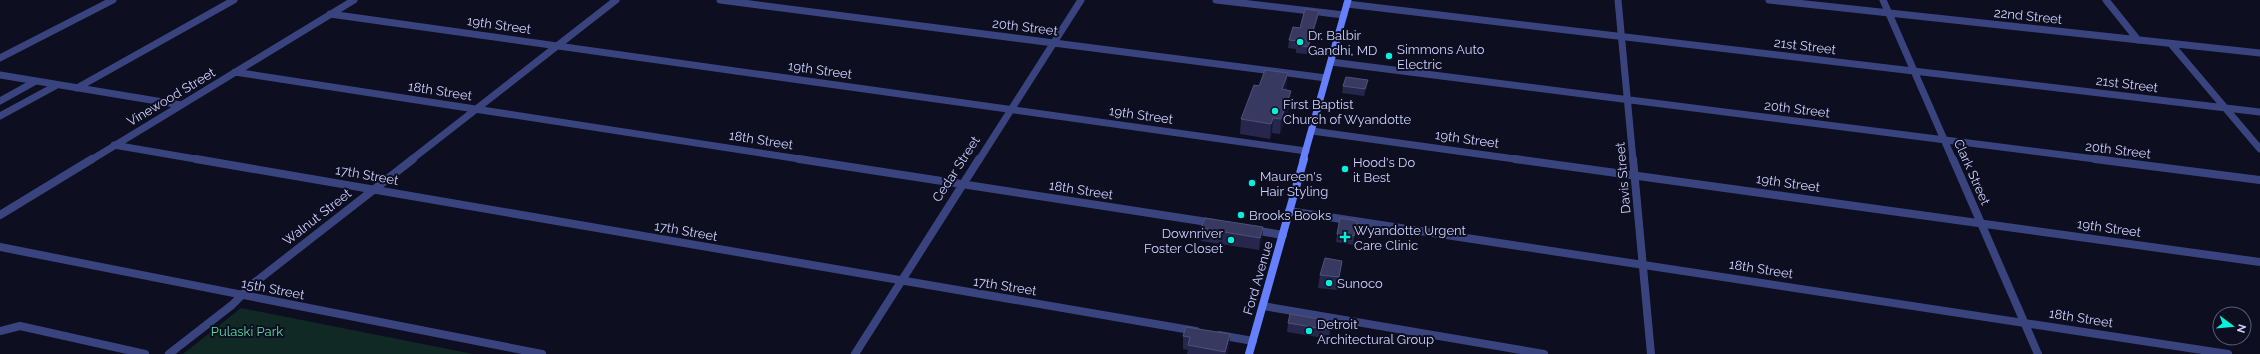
<svg xmlns="http://www.w3.org/2000/svg" width="2260" height="354" font-family="Raleway,sans-serif">
<style>
.green{fill:#102924}
.lines{fill:none;stroke-linecap:round;stroke-linejoin:round}
.minor-far1{stroke:#39447e;stroke-width:7}
.minor{stroke:#39447e;stroke-width:8}
.secondary-far1{stroke:#667ffc;stroke-width:7}
.secondary{stroke:#667ffc;stroke-width:8}
.wall{fill:#27274d}
.shaded-wall{fill:#151533}
.building{fill:#383960;stroke:#505179}
.poi-dot{fill:#05f1dc;stroke:#0d0e20;stroke-width:1.5}
.labels{text-anchor:middle;dominant-baseline:central;stroke-width:4;stroke-linejoin:round;paint-order:stroke}
.street-label{font-size:13px;fill:#cdd1fe;stroke:#0d0e20}
.poi-label{font-size:13px;fill:#cdd1fe;stroke:#0d0e20;text-anchor:start}
.park-label{font-size:13px;fill:#5bdca3;stroke:#0d0e20}
</style>
<rect width="100%" height="100%" fill="#0d0e20"/>
<path class="green" d="M 241,308 L 473,354 L 183,354 Z"/>
<g class="lines">
<path class="minor-far1" d="M 720,0 L 1326,78
M 1216,0 L 1344,15
M 1618,0 L 1633,160
M 1769,0 L 2260,53
M 1883,0 L 1953,160
M 2106,0 L 2138,40
M 1347,4 L 2260,112
M 330,14 L 1306,151
M 2171,44 L 2260,149
M 0,58 L 113,0
M 1331,62 L 2103,160
M 235,72 L 806,160
M 0,75 L 181,105
M 77,88 L 234,0
M 0,101 L 36,81
M 0,116 L 57,85
M 1312,131 L 1522,160
M 114,145 L 201,160
M 91,160 L 354,0
M 411,160 L 616,0
M 979,160 L 1081,0"/>
<path class="minor" d="M 196,159 L 1196,331
M 799,159 L 1214,223
M 1515,159 L 2260,262
M 1633,159 L 1651,354
M 1953,159 L 2038,354
M 2095,159 L 2260,180
M 1289,211 L 2228,354
M 0,215 L 92,159
M 1253,230 L 1283,235
M 0,247 L 542,354
M 1263,306 L 1544,354
M 0,331 L 20,326 L 145,354
M 1219,335 L 1253,341
M 169,354 L 232,305 L 254,283 L 413,159
M 855,354 L 979,159"/>
<path class="secondary-far1" d="M 1303,160 L 1348,0"/>
<path class="secondary" d="M 1249,354 L 1304,159"/>
</g>
<path class="wall" d="M 1318,18 L 1307,54 L 1296,53 L 1296,49 L 1288,48 L 1289,40 L 1300,28 Z
M 1259,86 L 1287,88 L 1286,90 L 1291,91 L 1290,105 L 1280,134 L 1272,133 L 1270,139 L 1240,134 L 1241,119 Z
M 1343,86 L 1367,87 L 1364,96 L 1342,93 Z
M 1357,221 L 1353,245 L 1336,242 L 1337,234 Z
M 1263,227 L 1262,239 L 1259,250 L 1201,241 L 1201,228 Z
M 1342,261 L 1340,273 L 1337,290 L 1318,288 L 1320,275 Z
M 1331,321 L 1329,339 L 1287,332 L 1288,323 Z
M 1230,334 L 1229,347 L 1227,354 L 1187,354 L 1188,350 L 1183,349 L 1183,336 Z"/>
<path class="shaded-wall" d="M 1319,11 L 1318,18 L 1307,54 L 1308,47 Z
M 1288,73 L 1287,88 L 1281,104 L 1282,89 Z
M 1368,80 L 1367,87 L 1364,96 L 1365,89 Z
M 1291,91 L 1290,105 L 1280,134 L 1281,119 Z
M 1273,118 L 1272,133 L 1270,139 L 1271,124 Z
M 1263,227 L 1262,239 L 1259,250 L 1260,238 Z
M 1230,334 L 1229,347 L 1227,354 L 1225,354 Z"/>
<path class="building" d="M 1305,9 L 1319,11 L 1308,47 L 1296,45 L 1298,41 L 1289,40 L 1293,27 L 1300,28 Z
M 1265,70 L 1288,73 L 1282,89 L 1291,91 L 1281,119 L 1273,118 L 1271,124 L 1241,119 L 1254,85 L 1259,86 Z
M 1346,77 L 1368,80 L 1365,89 L 1343,86 Z
M 1205,218 L 1263,227 L 1260,238 L 1201,228 Z
M 1340,218 L 1357,221 L 1354,236 L 1337,234 Z
M 1325,258 L 1342,261 L 1339,277 L 1320,275 Z
M 1290,314 L 1331,321 L 1330,330 L 1288,323 Z
M 1186,327 L 1230,334 L 1225,352 L 1188,345 L 1190,337 L 1183,336 Z"/>
<g class="poi-dot">
<circle cx="1300" cy="42" r="4"/>
<circle cx="1389" cy="56" r="4"/>
<circle cx="1275" cy="111" r="4"/>
<circle cx="1345" cy="169" r="4"/>
<circle cx="1252" cy="183" r="4"/>
<circle cx="1241" cy="215" r="4"/>
<path d="M1343 231h4v4h4v4h-4v4h-4v-4h-4v-4h4z"/>
<circle cx="1231" cy="240" r="4"/>
<circle cx="1329" cy="283" r="4"/>
<circle cx="1309" cy="331" r="4"/>
</g>
<g class="labels">
<g class="street-label">
<text transform="translate(2028 16) rotate(6)">22nd Street</text>
<text transform="translate(499 25) rotate(8)">19th Street</text>
<text transform="translate(1025 27) rotate(7)">20th Street</text>
<text transform="translate(1805 46) rotate(7)">21st Street</text>
<text transform="translate(820 70) rotate(8)">19th Street</text>
<text transform="translate(2127 84) rotate(7)">21st Street</text>
<text transform="translate(440 91) rotate(9)">18th Street</text>
<text transform="translate(171 97) rotate(-31)">Vinewood Street</text>
<text transform="translate(1797 109) rotate(7)">20th Street</text>
<text transform="translate(1141 115) rotate(8)">19th Street</text>
<text transform="translate(1467 139) rotate(8)">19th Street</text>
<text transform="translate(761 140) rotate(9)">18th Street</text>
<text transform="translate(2118 150) rotate(7)">20th Street</text>
<text transform="translate(956 169) rotate(-57)">Cedar Street</text>
<text transform="translate(1972 172) rotate(66)">Clark Street</text>
<text transform="translate(367 175) rotate(10)">17th Street</text>
<text transform="translate(1623 178) rotate(-95)">Davis Street</text>
<text transform="translate(1788 183) rotate(8)">19th Street</text>
<text transform="translate(1081 190) rotate(9)">18th Street</text>
<text transform="translate(317 217) rotate(-38)">Walnut Street</text>
<text transform="translate(2109 228) rotate(8)">19th Street</text>
<text transform="translate(686 231) rotate(10)">17th Street</text>
<text transform="translate(1761 269) rotate(9)">18th Street</text>
<text transform="translate(1258 278) rotate(-74)">Ford Avenue</text>
<text transform="translate(1005 286) rotate(9)">17th Street</text>
<text transform="translate(273 289) rotate(11)">15th Street</text>
<text transform="translate(2081 318) rotate(9)">18th Street</text>
</g>
<g class="poi-label">
<text x="1308" y="35">Dr. Balbir<tspan x="1308" dy="15">Gandhi, MD</tspan></text>
<text x="1397" y="49">Simmons Auto<tspan x="1397" dy="15">Electric</tspan></text>
<text x="1283" y="104">First Baptist<tspan x="1283" dy="15">Church of Wyandotte</tspan></text>
<text x="1353" y="162">Hood's Do<tspan x="1353" dy="15">it Best</tspan></text>
<text x="1260" y="176">Maureen's<tspan x="1260" dy="15">Hair Styling</tspan></text>
<text x="1249" y="215">Brooks Books</text>
<text x="1354" y="230">Wyandotte Urgent<tspan x="1354" dy="15">Care Clinic</tspan></text>
<text x="1223" y="233" text-anchor="end">Downriver<tspan x="1223" dy="15">Foster Closet</tspan></text>
<text x="1337" y="283">Sunoco</text>
<text x="1317" y="324">Detroit<tspan x="1317" dy="15">Architectural Group</tspan></text>
</g>
<g class="park-label">
<text x="247" y="331">Pulaski Park</text>
</g>
</g>
<g transform="translate(2232 326) rotate(106)"><circle r="19" fill="#0d0e20" stroke="#5a5c79"/>
<path d="M0-3L7 15L0 10L-7 15Z" fill="#05f1dc"/>
<text y="-6" font-size="11" font-weight="bold" text-anchor="middle" fill="#cdd1fe">N</text>
</g>
</svg>
